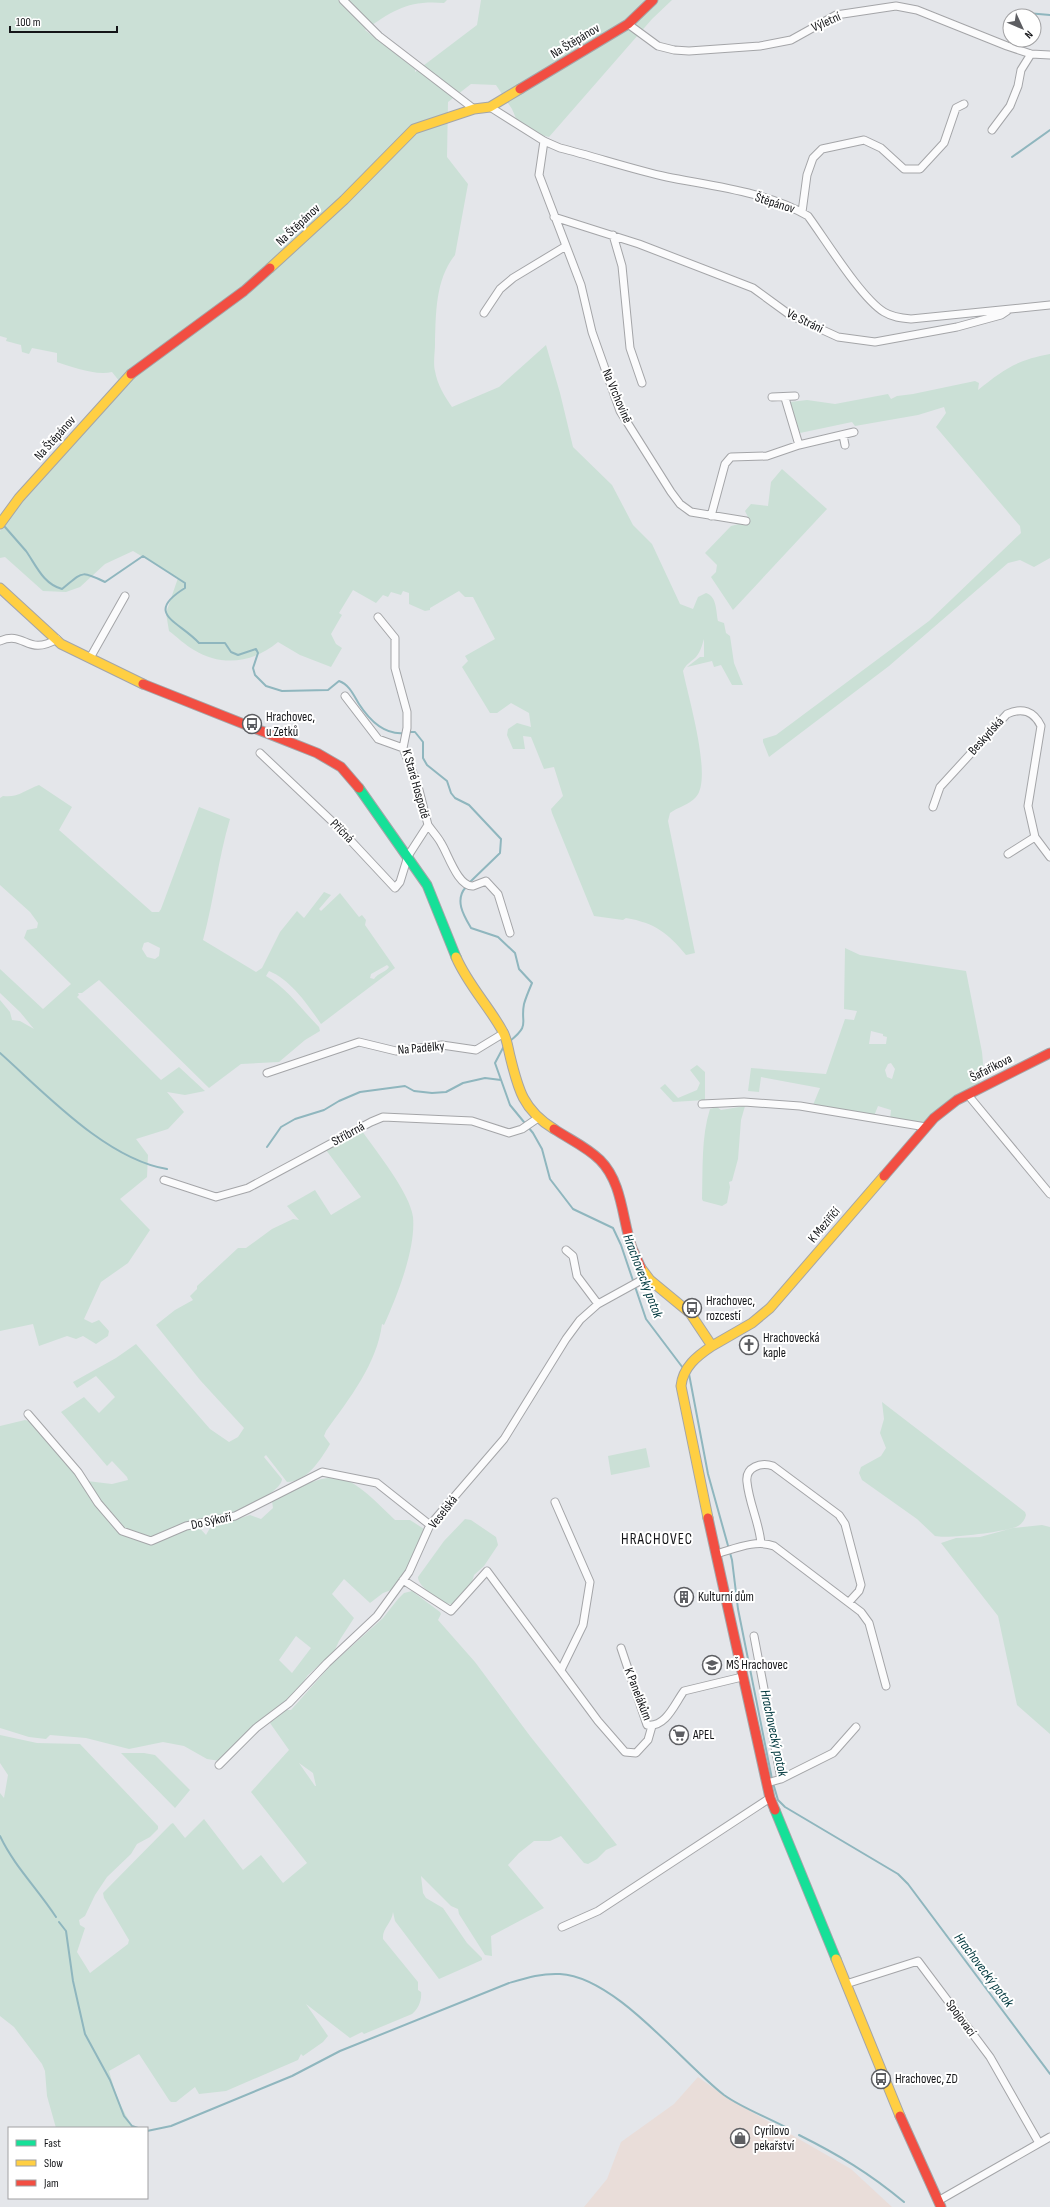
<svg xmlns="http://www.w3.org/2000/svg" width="1050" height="2207" font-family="'Sofia Sans Condensed',sans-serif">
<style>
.industrial{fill:#e9ddd9}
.green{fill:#cbe0d6;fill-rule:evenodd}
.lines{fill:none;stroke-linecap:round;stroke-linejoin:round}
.stream{stroke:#8fb6be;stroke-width:2}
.street-casing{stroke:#a4a5a8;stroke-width:9}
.fast-casing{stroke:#a4a5a8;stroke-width:11}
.slow-casing{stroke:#a4a5a8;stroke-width:11}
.jam-casing{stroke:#a4a5a8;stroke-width:11}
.street{stroke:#fbfbfc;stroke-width:7}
.fast{stroke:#16e098;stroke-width:9}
.slow{stroke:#ffcf43;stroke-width:9}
.jam{stroke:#f24e42;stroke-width:9}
.labels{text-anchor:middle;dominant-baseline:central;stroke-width:4;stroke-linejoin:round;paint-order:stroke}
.street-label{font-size:13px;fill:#141518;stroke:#fff}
.poi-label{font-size:13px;fill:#141518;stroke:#fff;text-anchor:start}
.water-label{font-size:14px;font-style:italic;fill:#00383e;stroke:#fff}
.quarter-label{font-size:15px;letter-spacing:1px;fill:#141518;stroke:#fff}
</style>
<rect width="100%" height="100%" fill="#e4e6ea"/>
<path class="industrial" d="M 698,2077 L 726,2097 L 851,2169 L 892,2207 L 584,2207 L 607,2179 L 621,2142 L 674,2104 Z"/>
<path class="green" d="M 0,0 L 447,0 L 444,3 C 409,0 393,10 365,30 L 415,69 L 415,72 L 477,25 L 481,0 L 672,0 L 652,19 L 549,137 L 521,130 L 512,109 L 496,85 L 471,84 L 448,102 L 447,157 L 468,184 L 455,255 C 435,280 436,314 435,344 C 435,352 433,363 435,371 C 437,384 445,397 452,407 L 499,387 L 546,345 L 560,393 L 573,447 L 612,485 L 633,525 L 652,544 L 680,604 L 693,609 L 698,597 L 706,593 C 717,596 716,612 718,621 L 724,623 L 726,633 L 730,636 L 734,663 L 743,685 L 732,685 L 721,665 L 714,667 L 712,661 L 687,667 L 700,657 L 704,657 L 704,639 C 702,645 701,651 696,657 C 691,662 686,664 683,671 C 688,696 713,779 696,797 C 689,805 678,807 670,813 L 668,821 L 695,953 L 686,955 C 668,933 655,923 626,918 L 623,920 L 594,916 L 552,813 L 551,809 L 563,796 L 554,767 L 544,769 L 531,737 L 523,736 L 525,749 L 513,749 L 507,735 L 508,729 L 517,723 L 531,727 L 529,713 L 511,703 L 497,713 L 490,713 L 462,667 L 468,661 L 465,656 L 495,639 L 473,597 L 465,597 L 459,591 L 430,608 L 430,610 L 425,611 L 409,604 L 409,593 L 403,591 L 401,595 L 391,592 L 388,597 L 383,595 L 376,603 L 353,590 L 339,613 L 342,615 L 331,634 L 336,644 L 342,648 L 331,667 L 300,655 L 278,642 C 253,663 222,667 194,650 C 185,645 177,637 169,631 L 166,613 L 178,578 L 133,551 L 105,564 L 80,587 L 66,592 L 43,591 L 5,557 L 0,558 L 0,531 L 22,502 L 124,387 L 112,372 C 96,376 72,367 57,362 L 57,353 L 32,348 L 29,354 L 22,352 L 21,345 L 6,341 L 7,338 L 0,336 Z
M 1050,354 L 1050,558 L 1034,567 L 1020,560 L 1008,563 L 889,666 L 769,757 L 763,742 L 763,739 L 776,735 L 929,621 L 1021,533 L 1020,526 L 1013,518 L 936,427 L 946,413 L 944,407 L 918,415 L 855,426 L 852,422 L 800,433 L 790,402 L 807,400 L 835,404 L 888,394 L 891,399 L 897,396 L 913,394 L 975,381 L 979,383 L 978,390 C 1004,369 1017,360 1050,354 Z
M 782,469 L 827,509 L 733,610 L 711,577 L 716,572 L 717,565 L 705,553 L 731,526 L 750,521 L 745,511 L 751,504 L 768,506 L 771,482 Z
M 39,785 L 72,807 L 59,830 L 152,912 L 159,912 L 161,909 L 199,807 L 230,819 C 218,859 214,900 203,940 L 256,972 L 262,968 L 280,932 L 297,911 L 304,918 L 324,892 L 331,895 L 319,909 L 321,911 L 340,893 L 359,917 L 362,915 L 366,920 L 365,925 L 395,968 L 321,1024 C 308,1005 291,980 269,971 L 266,976 C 287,988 302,1010 319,1027 L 320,1031 L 305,1040 L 279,1062 L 241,1064 L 209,1088 L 99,980 L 82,993 L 78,993 L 79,995 L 77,997 L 161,1080 L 179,1067 L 205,1091 L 185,1095 L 167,1092 L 184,1112 L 168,1129 L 136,1139 L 148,1155 L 147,1177 L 120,1199 L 150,1230 L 128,1263 L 101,1282 L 84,1319 L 92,1323 L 99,1320 L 109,1331 L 108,1336 L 96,1344 L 83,1336 L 76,1339 L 67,1336 L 39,1346 L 33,1324 L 0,1331 L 0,1000 L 10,1012 L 12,1020 L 20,1021 L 34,1029 L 20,1012 L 0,993 L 0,969 L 43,1009 L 71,984 L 24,938 L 27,930 L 37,928 L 38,923 L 30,912 L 0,885 L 0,798 L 3,796 C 18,798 25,790 39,785 ZM 148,942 L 160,948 L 159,956 L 155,959 L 147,957 L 142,949 L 144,943 ZM 387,965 L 389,967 C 386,972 378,973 374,979 L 370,978 L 371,974 Z
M 845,948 L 860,955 L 966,971 L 982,1052 L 984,1074 L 979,1083 L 956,1095 L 921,1125 L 890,1120 L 891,1110 L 878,1106 L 874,1116 L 813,1105 L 820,1088 L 761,1077 L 759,1092 L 748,1091 L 751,1068 L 826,1074 L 845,1019 L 854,1020 L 857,1011 L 844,1009 ZM 871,1031 L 883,1034 L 883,1036 L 887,1037 L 886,1044 L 869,1044 ZM 891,1063 L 895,1069 L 892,1079 L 887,1077 L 885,1070 L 888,1064 Z
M 697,1065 L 705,1072 L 705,1100 L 673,1102 L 660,1088 L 665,1084 L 678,1098 L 697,1090 L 700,1083 L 690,1070 Z
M 745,1106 L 741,1120 L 738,1159 L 732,1181 L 729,1182 L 730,1187 L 727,1203 L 722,1206 L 703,1201 L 702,1199 C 703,1170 701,1137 710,1109 L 717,1107 L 721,1110 Z
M 362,1131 C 376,1151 410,1193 413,1217 C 416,1249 397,1296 384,1325 L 382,1324 C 377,1364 349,1399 326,1431 L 324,1436 L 330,1444 C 321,1459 307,1482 287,1482 L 266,1455 L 264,1457 L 282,1479 C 282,1491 243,1510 232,1514 C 220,1518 207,1520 195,1523 L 206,1535 L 210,1528 L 250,1515 L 261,1519 L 273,1508 L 272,1501 L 276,1498 C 340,1466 345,1471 395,1520 L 410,1520 L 424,1529 L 424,1535 L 410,1564 L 394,1589 L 383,1593 L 370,1603 L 344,1579 L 332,1594 L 354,1618 L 339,1641 L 334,1652 L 308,1675 L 295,1694 L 220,1761 L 207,1759 L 184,1746 L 163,1742 L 129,1749 L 86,1738 L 50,1735 L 46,1739 L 29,1737 L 0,1728 L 0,1426 L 25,1420 L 33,1422 L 87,1481 L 112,1484 L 128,1480 L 127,1477 L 112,1461 L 107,1466 L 61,1412 L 84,1397 L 99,1413 L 115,1397 L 96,1376 L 77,1388 L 73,1382 L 116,1358 L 136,1344 L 210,1429 L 229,1442 L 238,1437 L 244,1428 L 200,1380 L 156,1325 L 175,1310 L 193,1300 L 190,1296 L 197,1289 L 197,1286 L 238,1248 L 246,1248 L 272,1229 L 293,1219 L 299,1220 L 287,1206 L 315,1190 L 331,1215 L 361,1197 L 326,1150 ZM 296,1636 L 311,1648 L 292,1673 L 279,1660 Z
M 882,1402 L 1025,1512 L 1026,1515 C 1025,1520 1021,1525 1016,1527 C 1003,1532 948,1539 935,1536 L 917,1519 L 862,1480 L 859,1473 L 861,1467 L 881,1456 L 886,1448 L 880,1433 L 884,1419 Z
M 646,1448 L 650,1467 L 611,1475 L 608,1456 Z
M 465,1519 L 471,1520 L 496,1537 L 498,1545 L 484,1566 L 474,1575 L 472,1582 L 452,1604 C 443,1605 417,1586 418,1577 L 444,1541 Z
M 1042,1525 L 1050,1527 L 1050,1734 L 1017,1705 L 998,1616 L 941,1543 L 956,1538 L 980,1537 L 1013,1528 Z
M 412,1591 L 440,1612 L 441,1614 L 438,1620 L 475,1662 L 530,1736 L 617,1845 L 606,1850 L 597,1859 L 588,1864 L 584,1863 L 561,1836 L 550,1841 L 534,1841 L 519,1853 L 508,1865 L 544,1908 L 491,1936 L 492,1956 L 485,1955 L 459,1914 L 458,1909 L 451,1906 L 421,1876 L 423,1893 L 426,1898 L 443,1908 L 467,1943 L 482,1958 L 482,1960 L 439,1979 L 395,1921 L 393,1912 C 392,1923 382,1928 383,1939 L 418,1982 L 418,1990 L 421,1992 C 422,2001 418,2009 412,2014 L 364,2034 L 362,2032 L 350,2038 L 306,2004 L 328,2036 L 323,2042 L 303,2056 L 301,2054 L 298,2060 L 226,2091 L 199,2094 L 195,2087 L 176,2102 L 171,2102 L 169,2100 L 139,2054 L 109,2071 C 115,2092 121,2110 134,2128 L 56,2128 L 47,2096 L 45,2071 L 42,2064 L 14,2027 L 0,2016 L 0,1793 L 4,1798 L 8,1775 L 0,1763 L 0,1735 L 37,1743 L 80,1744 L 158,1826 L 158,1829 L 150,1837 L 137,1844 L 131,1854 L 107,1877 L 95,1895 L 85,1916 L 79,1920 L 80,1925 L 85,1928 L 77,1952 L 90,1973 L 128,1944 L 129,1940 L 104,1898 L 103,1893 L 171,1824 L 173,1823 L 185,1838 L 204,1819 L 243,1870 L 261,1855 L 283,1883 L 307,1863 L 251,1792 L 289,1750 L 270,1723 L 286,1710 L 291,1710 L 331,1665 L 383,1618 L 398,1599 L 404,1593 ZM 299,1763 L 313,1773 L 316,1786 L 315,1786 Z
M 121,1753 L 144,1753 L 155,1755 L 190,1790 L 175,1808 Z"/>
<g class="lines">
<path class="stream" d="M 1027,13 L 1050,15
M 1012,157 L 1050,130
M 5,527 C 12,535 19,543 26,551 C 36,565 43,584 62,589 C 83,572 80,570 105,582 L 143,556 L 185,583 L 185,588 C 143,614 179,621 199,643 L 225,643 L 231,652 L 238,655 L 256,649 L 258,653 L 253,668 L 255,675 L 266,686 L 282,691 L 328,690 L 339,681 C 350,685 354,696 359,704 C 370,721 384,735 404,733
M 408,732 L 415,732 L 423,742 L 423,758 L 427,765 L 447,781 L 451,793 L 455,798 L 469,805 L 501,839 L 500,853 L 469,883
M 466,887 C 454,900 464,916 471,928 L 498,937 L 515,953 L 519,969 L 532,983 C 529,990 526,997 524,1004 C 520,1024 531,1024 510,1041
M 504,1046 L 495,1063 L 510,1105 L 533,1133 L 542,1149 L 550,1179 L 573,1209 L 613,1228 L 621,1245 L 646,1319 L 683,1368
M 0,1053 C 45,1093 106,1159 167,1169
M 267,1147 L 281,1127 L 295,1119 L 324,1110 L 339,1101 L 360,1092 L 405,1086 L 414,1091 L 432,1093 L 446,1092 L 463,1083 L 485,1078 L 501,1080
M 689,1374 L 708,1474 L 732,1560 L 738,1609 L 772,1779
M 773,1783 L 778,1800 L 785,1807 L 898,1874 L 908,1884 L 1050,2074
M 0,1836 C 14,1866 38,1889 56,1917
M 59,1922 L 66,1931 L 73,1981 L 85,2034 L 110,2080 L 124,2116 L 132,2126 L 138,2128
M 147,2131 L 171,2126 L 292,2076 L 340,2051 L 509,1983 C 526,1978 542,1973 560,1974 C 616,1977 681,2062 724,2095 C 742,2108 769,2118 789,2129
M 799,2135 C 839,2155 869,2173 904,2202"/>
<defs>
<path id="street" d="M 343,0 L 379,36 L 474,109
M 628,24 L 658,46 L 674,50 L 689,51 L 760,46 L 791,40 L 836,15 L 896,6 L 917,10 L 1007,46 L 1031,54 L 1050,55
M 490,107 L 544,141 L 560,148 C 596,157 631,169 667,177 C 712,186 768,192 808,216 C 825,239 861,298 884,312 C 892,317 901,318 911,319 L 1050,305
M 992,130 L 1010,106 L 1018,86 L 1021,70 L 1031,54
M 544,141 L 539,175 L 581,285 L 592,332 L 620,411 L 671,492 L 680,504 L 691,512 L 746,521
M 802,212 L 807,175 L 813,158 L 822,149 L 864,140 L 881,148 L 904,169 L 920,169 L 944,143 L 956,108 L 964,104
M 554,217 L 639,244 L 753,288 L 790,315 L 838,337 L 875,342 L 957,327 L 1001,315 L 1007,311
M 613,235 L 622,266 L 630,348 L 642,383
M 484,313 L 500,289 L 513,278 L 566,246
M 772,397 L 795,396
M 785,398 L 799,445
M 843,435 L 845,445
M 711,516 L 725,464 L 731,457 L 767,456 L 799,445 L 854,432
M 0,641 C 25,630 27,657 57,639
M 90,658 L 125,596
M 345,696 L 378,739 L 403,748
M 260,753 L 338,827 L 395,888 L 400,882 L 408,856 L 428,825 L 418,786 L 403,748 L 407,728 L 407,712 L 395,668 L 395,638 L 378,617
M 933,807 L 940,787 L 1007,714 C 1022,707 1034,711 1041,726 L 1028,806 L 1035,837 L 1050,857
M 428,825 C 432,831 438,837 441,843 C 448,854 458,887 473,886 L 486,881 L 498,894 L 510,933
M 1008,854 L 1035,837
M 267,1073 L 359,1042 L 396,1051 L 442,1045 L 476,1050 L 504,1033
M 968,1095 L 1050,1194
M 702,1104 L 744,1102 L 800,1106 L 926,1127
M 164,1180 L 216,1197 L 248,1188 L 371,1122 L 383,1117 L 472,1121 L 509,1133 L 522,1129 L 538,1118
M 566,1250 L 573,1256 L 577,1276 L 598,1304
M 28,1414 L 78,1472 L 98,1503 L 122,1531 L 151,1541 L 186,1526 L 235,1516 L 322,1472 L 377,1483 L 430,1525
M 555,1502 L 590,1582 L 583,1625 L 561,1670
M 761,1543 C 759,1522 749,1503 747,1482 C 745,1467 761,1462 773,1466 L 839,1515 L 845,1524 L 861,1585 L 859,1591 L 849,1602
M 716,1554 C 734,1549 756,1539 774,1546 L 861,1612 L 869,1623 L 886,1686
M 403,1580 L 451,1611 L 487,1571 L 598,1721 L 625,1752 L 636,1753 L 648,1740 L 652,1726
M 754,1636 L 781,1779
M 621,1648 L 647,1725 C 666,1728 675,1703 684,1691 L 742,1677
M 219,1765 L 256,1728 L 289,1703 L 327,1663 L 377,1616 L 409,1572 L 430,1525 L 504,1439 L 566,1339 L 580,1320 L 598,1304 L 647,1277
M 767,1783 L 781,1779 L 833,1753 L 856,1727
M 562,1927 L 598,1911 L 770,1798
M 846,1984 L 918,1961 L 990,2057 L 1039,2143
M 938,2201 L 1050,2137"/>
<path id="fast" d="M 359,788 L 427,885 L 456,957
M 775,1810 L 836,1959"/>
<path id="slow" d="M 270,268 L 344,200 L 414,129 L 474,109 L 490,107 L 520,89
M 0,524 L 19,498 L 131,374
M 0,588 L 61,644 L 143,684
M 456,957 C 468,985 489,1006 503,1032 C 507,1039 508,1048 510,1056 C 518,1089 523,1110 554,1129
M 641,1268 L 650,1280 L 690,1313 L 712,1346 C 697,1356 683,1367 681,1386 L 708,1518
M 712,1346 L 752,1323 L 770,1308 L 884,1176
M 836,1959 L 900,2116"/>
<path id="jam" d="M 520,89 L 628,24 L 653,0
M 131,374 L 244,291 L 270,268
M 143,684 L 317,753 L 341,767 L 359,788
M 554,1129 C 569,1139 587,1147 600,1160 C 623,1183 622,1220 632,1248 C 635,1255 638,1261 641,1268
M 884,1176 L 934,1118 L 957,1100 L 1050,1053
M 708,1518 L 770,1798 L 775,1810
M 900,2116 L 941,2207"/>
</defs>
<use href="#street" class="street-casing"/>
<use href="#fast" class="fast-casing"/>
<use href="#slow" class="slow-casing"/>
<use href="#jam" class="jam-casing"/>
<use href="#street" class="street"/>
<use href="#fast" class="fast"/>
<use href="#slow" class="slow"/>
<use href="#jam" class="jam"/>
</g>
<defs>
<symbol id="bus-ring" viewBox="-11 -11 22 22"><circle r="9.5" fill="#fff" stroke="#5d5e62" stroke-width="1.5"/><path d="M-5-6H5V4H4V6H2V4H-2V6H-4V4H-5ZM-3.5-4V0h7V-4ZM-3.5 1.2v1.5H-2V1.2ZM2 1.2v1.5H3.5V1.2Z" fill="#5d5e62"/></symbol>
<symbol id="church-ring" viewBox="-11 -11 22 22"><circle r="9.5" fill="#fff" stroke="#5d5e62" stroke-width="1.5"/><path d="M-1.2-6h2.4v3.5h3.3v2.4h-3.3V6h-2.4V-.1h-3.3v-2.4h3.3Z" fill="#5d5e62"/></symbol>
<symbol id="building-ring" viewBox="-11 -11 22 22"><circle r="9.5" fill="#fff" stroke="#5d5e62" stroke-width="1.5"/><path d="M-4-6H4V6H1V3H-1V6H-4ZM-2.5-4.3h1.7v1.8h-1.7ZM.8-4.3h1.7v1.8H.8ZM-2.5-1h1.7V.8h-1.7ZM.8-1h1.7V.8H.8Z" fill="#5d5e62"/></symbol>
<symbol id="school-ring" viewBox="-11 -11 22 22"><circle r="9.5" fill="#fff" stroke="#5d5e62" stroke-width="1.5"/><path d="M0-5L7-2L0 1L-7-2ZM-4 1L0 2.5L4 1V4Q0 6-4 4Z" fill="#5d5e62"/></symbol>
<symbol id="supermarket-ring" viewBox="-11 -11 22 22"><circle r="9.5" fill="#fff" stroke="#5d5e62" stroke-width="1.5"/><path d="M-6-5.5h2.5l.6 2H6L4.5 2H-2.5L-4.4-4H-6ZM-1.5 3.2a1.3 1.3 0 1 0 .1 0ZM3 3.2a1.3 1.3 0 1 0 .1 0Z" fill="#5d5e62"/></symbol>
<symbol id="shop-ring" viewBox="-11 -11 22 22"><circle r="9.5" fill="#fff" stroke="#5d5e62" stroke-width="1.5"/><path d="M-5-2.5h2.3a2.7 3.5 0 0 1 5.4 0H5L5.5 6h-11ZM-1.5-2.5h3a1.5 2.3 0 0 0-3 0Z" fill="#5d5e62"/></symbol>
</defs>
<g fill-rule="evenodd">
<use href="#bus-ring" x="241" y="713" width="22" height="22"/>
<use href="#bus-ring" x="681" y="1297" width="22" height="22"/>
<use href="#church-ring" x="738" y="1334" width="22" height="22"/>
<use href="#building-ring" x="673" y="1586" width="22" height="22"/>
<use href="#school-ring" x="701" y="1654" width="22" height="22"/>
<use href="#supermarket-ring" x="668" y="1724" width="22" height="22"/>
<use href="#bus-ring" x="870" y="2068" width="22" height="22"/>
<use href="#shop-ring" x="729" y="2127" width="22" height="22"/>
</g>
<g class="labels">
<g class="street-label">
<text transform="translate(826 22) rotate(-24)">Výletní</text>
<text transform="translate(575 41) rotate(-31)">Na Štěpánov</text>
<text transform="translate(775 203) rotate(18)">Štěpánov</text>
<text transform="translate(298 225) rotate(-43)">Na Štěpánov</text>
<text transform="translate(805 321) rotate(26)">Ve Stráni</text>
<text transform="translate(617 396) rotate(67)">Na Vrchovině</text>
<text transform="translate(55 438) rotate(-48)">Na Štěpánov</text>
<text transform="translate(986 736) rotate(-48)">Beskydská</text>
<text transform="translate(416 784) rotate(74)">K Staré Hospodě</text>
<text transform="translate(342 831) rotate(45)">Příčná</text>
<text transform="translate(421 1048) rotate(-5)">Na Padělky</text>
<text transform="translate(991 1068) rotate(-27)">Šafaříkova</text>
<text transform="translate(348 1134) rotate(-29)">Stříbrná</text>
<text transform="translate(824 1225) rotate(-50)">K Meziříčí</text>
<text transform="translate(443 1512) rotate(-52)">Veselská</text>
<text transform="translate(211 1521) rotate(-12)">Do Sýkoří</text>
<text transform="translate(638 1694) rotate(69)">K Panelákům</text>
<text transform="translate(961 2018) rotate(54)">Spojovací</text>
</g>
<g class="poi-label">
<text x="266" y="717">Hrachovec,<tspan x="266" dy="15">u Zetků</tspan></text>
<text x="706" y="1301">Hrachovec,<tspan x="706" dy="15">rozcestí</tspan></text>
<text x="763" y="1338">Hrachovecká<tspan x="763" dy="15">kaple</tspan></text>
<text x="698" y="1597">Kulturní dům</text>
<text x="726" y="1665">MŠ Hrachovec</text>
<text x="693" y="1735">APEL</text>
<text x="895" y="2079">Hrachovec, ZD</text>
<text x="754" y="2131">Cyrilovo<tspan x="754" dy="15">pekařství</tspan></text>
</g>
<g class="water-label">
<text transform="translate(643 1276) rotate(69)">Hrachovecký potok</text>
<text transform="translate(774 1733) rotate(78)">Hrachovecký potok</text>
<text transform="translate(984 1970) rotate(53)">Hrachovecký potok</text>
</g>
<g class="quarter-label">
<text x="657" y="1539">HRACHOVEC</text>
</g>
</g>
<rect x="8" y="2127" width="140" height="72" fill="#ffffff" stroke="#a1a1a3"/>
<rect x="16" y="2140" width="20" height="6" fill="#16e098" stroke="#a1a1a3"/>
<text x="44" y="2147" font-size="12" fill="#141518">Fast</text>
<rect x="16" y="2160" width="20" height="6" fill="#ffcf43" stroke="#a1a1a3"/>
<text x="44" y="2167" font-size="12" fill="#141518">Slow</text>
<rect x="16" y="2180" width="20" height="6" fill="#f24e42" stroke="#a1a1a3"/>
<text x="44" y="2187" font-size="12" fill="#141518">Jam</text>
<g transform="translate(1022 28) rotate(134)"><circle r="19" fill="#ffffff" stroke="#a1a1a3"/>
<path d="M0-3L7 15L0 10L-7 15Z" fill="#5d5e62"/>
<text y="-6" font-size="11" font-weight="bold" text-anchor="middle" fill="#141518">N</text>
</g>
<path d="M10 26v6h107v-6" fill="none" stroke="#141518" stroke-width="2"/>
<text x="16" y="26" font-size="12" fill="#141518" stroke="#ffffff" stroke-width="3" paint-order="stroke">100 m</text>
</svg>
